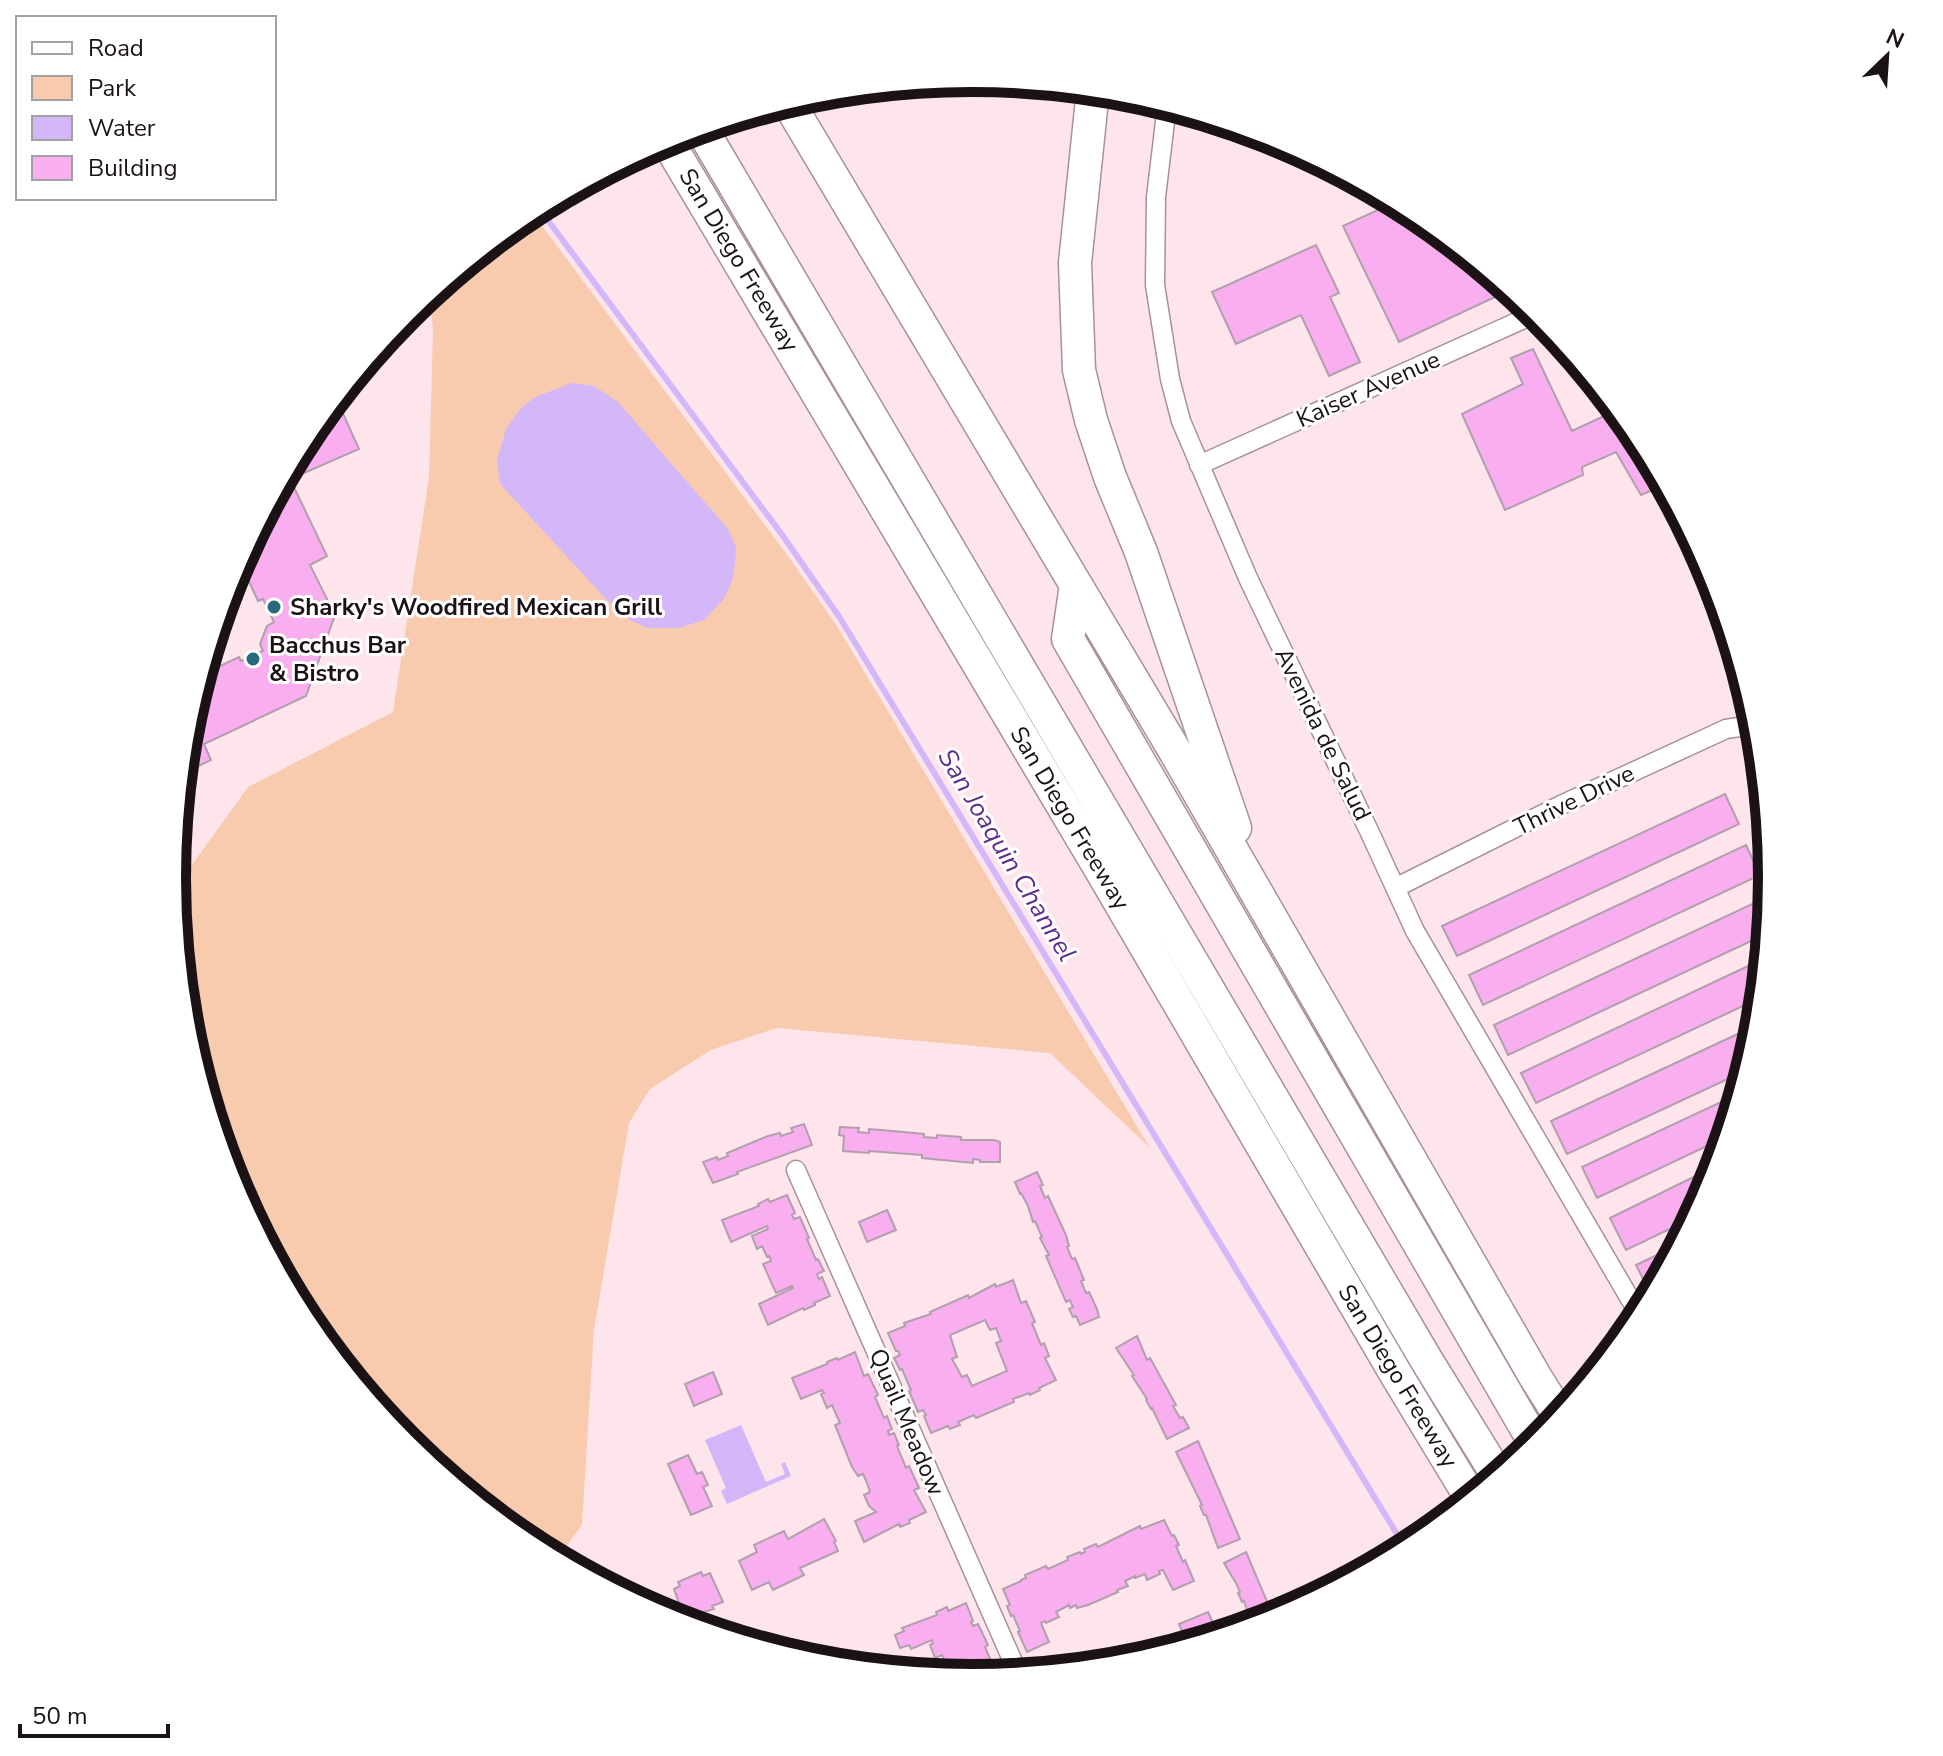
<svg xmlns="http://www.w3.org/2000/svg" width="1943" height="1756" font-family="'Nunito Sans',sans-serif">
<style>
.green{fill:#f9cbae}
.water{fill:#d3b7f9}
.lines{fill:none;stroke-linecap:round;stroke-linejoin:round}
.stream{stroke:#d3b7f9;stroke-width:6}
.building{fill:#f9aeef;stroke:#b09fad;stroke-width:2;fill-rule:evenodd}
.minor-casing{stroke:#a89197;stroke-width:21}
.motorway-casing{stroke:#a89197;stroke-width:35}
.minor{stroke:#fff;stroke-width:18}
.motorway{stroke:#fff;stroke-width:32}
.poi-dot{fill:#29697d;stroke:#fff;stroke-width:3}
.labels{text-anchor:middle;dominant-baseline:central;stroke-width:6;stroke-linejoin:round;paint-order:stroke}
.street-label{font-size:24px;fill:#1a1215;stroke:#fff}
.poi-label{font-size:24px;font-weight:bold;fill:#1a1215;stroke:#fff;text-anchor:start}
.water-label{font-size:26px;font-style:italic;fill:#5e2e8c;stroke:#fff}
.rim{fill:none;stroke:#1a1215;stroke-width:10}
</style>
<rect width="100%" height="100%" fill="#fee5ec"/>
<path class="green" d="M 531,211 L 788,556 L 835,623 L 1150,1148 L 1050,1053 L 777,1028 L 711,1050 L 650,1089 L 629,1123 L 594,1330 L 582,1525 L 557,1559 L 527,1543 L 405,1443 L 306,1322 L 232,1184 L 187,1034 L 174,907 L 176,887 L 248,787 L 393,712 L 429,477 L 433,330 L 430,300 L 427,295 Z"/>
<path class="water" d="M 572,383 L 594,386 L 618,402 L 728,529 L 736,547 L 735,564 L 732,582 L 723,600 L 704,620 L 679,628 L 647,628 L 630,620 L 603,596 L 500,484 L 497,460 L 506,429 L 520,409 L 535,397 Z
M 741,1425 L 766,1482 L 785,1474 L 781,1464 L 785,1462 L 791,1476 L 727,1504 L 721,1491 L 726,1488 L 705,1440 Z"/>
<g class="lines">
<path class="stream" d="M 538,207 L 783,536 L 840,618 L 1406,1549"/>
</g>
<path class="building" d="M 1395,202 L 1416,213 L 1510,290 L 1399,342 L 1343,226 Z
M 1316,245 L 1339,293 L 1330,297 L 1360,362 L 1329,376 L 1301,315 L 1236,344 L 1212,292 Z
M 1533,349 L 1572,431 L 1617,410 L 1637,434 L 1664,485 L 1641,495 L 1616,452 L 1582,467 L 1583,475 L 1505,510 L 1462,414 L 1523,384 L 1511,358 Z
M 336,398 L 359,449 L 279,484 L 307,433 Z
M 290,479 L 327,556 L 310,565 L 335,615 L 306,696 L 204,744 L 211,760 L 182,774 L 187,721 L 201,675 L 239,657 L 241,661 L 263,651 L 260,644 L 267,626 L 274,622 L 263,599 L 258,601 L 239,560 L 279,484 Z
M 1725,794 L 1739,824 L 1457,956 L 1442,926 Z
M 1746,845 L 1760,875 L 1483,1005 L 1469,975 Z
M 1765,898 L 1769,906 L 1766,934 L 1508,1055 L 1494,1025 Z
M 1763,959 L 1760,998 L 1536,1103 L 1521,1073 Z
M 1757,1025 L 1756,1035 L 1745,1071 L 1567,1154 L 1551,1121 Z
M 1738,1094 L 1724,1138 L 1597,1198 L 1582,1167 Z
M 804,1124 L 812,1145 L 737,1172 L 738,1174 L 713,1183 L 703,1162 L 717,1157 L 718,1160 L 728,1156 L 727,1153 L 768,1136 L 780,1133 L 781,1136 L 793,1132 L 791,1128 Z
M 840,1127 L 859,1128 L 858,1132 L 869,1133 L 869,1129 L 882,1130 L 924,1134 L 924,1137 L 937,1138 L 937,1135 L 961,1137 L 961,1140 L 994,1140 L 1000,1142 L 1000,1162 L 980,1162 L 980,1160 L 973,1159 L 973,1163 L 922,1158 L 922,1155 L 869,1151 L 869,1153 L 843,1151 L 844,1136 L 839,1135 Z
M 1716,1166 L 1710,1185 L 1693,1218 L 1626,1250 L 1610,1218 Z
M 1037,1172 L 1043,1185 L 1040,1186 L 1045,1198 L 1048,1196 L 1053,1207 L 1066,1235 L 1069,1246 L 1067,1247 L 1072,1259 L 1075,1258 L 1084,1280 L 1081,1281 L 1086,1293 L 1089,1292 L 1097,1309 L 1099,1317 L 1080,1325 L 1076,1316 L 1073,1317 L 1069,1309 L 1073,1307 L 1070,1300 L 1066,1302 L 1046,1256 L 1049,1255 L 1040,1238 L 1042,1237 L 1035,1221 L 1033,1222 L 1028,1206 L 1021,1193 L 1020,1194 L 1015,1182 Z
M 787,1195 L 795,1213 L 792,1215 L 794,1219 L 800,1217 L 809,1238 L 807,1239 L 816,1260 L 818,1259 L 824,1271 L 817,1274 L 819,1279 L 822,1277 L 830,1296 L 814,1303 L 815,1305 L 804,1310 L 803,1308 L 768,1325 L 759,1304 L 793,1288 L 792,1286 L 776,1293 L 763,1264 L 771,1261 L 769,1256 L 767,1257 L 762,1246 L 757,1249 L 752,1236 L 768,1229 L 767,1226 L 731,1242 L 722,1220 L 759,1206 L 758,1204 L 768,1199 L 770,1202 Z
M 887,1210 L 896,1230 L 867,1242 L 859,1222 Z
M 1678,1245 L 1651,1295 L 1636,1265 Z
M 1013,1280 L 1021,1303 L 1026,1301 L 1035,1322 L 1032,1323 L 1041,1345 L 1044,1343 L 1049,1356 L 1045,1358 L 1056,1380 L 1039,1388 L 1040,1390 L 1030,1395 L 1029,1393 L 1013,1399 L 1014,1402 L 976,1418 L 974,1415 L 958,1422 L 960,1425 L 950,1429 L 948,1426 L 931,1433 L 924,1416 L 926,1415 L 923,1410 L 918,1412 L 909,1391 L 911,1390 L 902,1369 L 900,1370 L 894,1358 L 900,1355 L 898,1351 L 896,1351 L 888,1333 L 905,1326 L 904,1323 L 931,1314 L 930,1312 L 968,1295 L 969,1298 L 995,1284 L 996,1287 ZM 985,1320 L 990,1330 L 996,1328 L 1001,1341 L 996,1343 L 1007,1371 L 972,1386 L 967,1375 L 962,1377 L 952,1359 L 957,1357 L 950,1335 Z
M 1137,1336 L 1147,1360 L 1150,1358 L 1155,1367 L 1176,1405 L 1173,1406 L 1180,1418 L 1183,1417 L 1189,1428 L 1167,1439 L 1152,1408 L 1151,1409 L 1146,1400 L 1147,1399 L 1132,1376 L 1134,1375 L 1116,1348 Z
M 855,1352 L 864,1376 L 868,1374 L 878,1395 L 875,1397 L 884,1418 L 887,1416 L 892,1429 L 888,1431 L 889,1435 L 894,1433 L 899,1445 L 897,1446 L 906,1468 L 909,1466 L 919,1488 L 914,1490 L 926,1512 L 909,1520 L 910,1523 L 900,1527 L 899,1524 L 864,1542 L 855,1521 L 876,1512 L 869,1506 L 864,1495 L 870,1492 L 867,1483 L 863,1474 L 858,1476 L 852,1467 L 835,1425 L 840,1423 L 832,1405 L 827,1408 L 821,1394 L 824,1393 L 822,1390 L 801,1399 L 792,1378 L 827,1364 L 827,1362 L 837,1358 L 838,1360 Z
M 713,1372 L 722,1394 L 694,1406 L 685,1384 Z
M 1198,1441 L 1240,1539 L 1218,1548 L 1206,1515 L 1204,1515 L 1200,1506 L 1202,1505 L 1176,1452 Z
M 688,1455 L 697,1474 L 702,1472 L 708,1485 L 703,1487 L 712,1506 L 691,1515 L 668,1464 Z
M 824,1519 L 836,1541 L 834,1542 L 838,1551 L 800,1568 L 804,1575 L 773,1590 L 769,1582 L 752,1590 L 739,1561 L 757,1552 L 754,1545 L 784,1531 L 788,1539 Z
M 1164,1520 L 1172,1536 L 1174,1535 L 1179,1545 L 1176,1546 L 1183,1562 L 1185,1560 L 1194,1581 L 1173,1590 L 1163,1570 L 1159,1571 L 1160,1574 L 1147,1580 L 1145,1574 L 1135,1578 L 1135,1576 L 1125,1581 L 1128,1586 L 1117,1590 L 1118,1592 L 1088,1605 L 1077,1608 L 1076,1605 L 1070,1608 L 1069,1605 L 1056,1612 L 1059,1617 L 1046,1623 L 1045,1621 L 1041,1623 L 1049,1642 L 1027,1652 L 1018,1632 L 1020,1631 L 1013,1615 L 1011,1616 L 1007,1606 L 1010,1605 L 1003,1589 L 1021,1581 L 1021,1580 L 1026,1578 L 1025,1575 L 1046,1566 L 1048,1569 L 1068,1560 L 1067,1557 L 1080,1552 L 1081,1554 L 1085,1552 L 1084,1549 L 1096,1544 L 1098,1547 L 1140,1526 L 1141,1529 Z
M 1246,1552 L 1274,1618 L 1252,1625 L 1244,1601 L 1242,1602 L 1238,1593 L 1240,1592 L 1237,1585 L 1224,1563 Z
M 701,1572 L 703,1576 L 710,1573 L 723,1602 L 712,1606 L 714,1609 L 687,1617 L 684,1608 L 681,1609 L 674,1589 L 680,1586 L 678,1582 Z
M 966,1603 L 973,1621 L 971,1622 L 973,1626 L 978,1624 L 988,1645 L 985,1647 L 994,1668 L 997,1667 L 1001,1675 L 971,1678 L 945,1675 L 950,1674 L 942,1655 L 935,1658 L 930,1645 L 933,1643 L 932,1640 L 911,1649 L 909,1645 L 900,1648 L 895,1635 L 904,1631 L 902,1628 L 937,1615 L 936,1612 L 947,1607 L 948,1611 Z
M 1208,1612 L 1217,1632 L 1215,1633 L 1216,1636 L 1177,1647 L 1187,1642 L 1179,1624 Z"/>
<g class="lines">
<defs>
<path id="minor" d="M 1167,105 L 1156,197 L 1155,285 L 1170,379 L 1181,421 L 1248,578 L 1371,835 L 1415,931 L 1640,1316
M 1199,465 L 1537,313
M 1395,888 L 1561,805 L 1726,729 L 1739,727 L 1757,729
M 796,1170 L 1018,1673"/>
<path id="motorway" d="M 1093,90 L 1075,263 L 1079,370 L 1091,420 L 1110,477 L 1141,552 L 1235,828
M 788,102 L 1172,746 L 1536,1378 L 1560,1416
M 701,128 L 1427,1361 L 1498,1476
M 666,139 L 1101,870 L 1397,1376 L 1471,1498
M 1076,585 L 1068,639 L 1536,1445"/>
</defs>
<use href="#minor" class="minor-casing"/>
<use href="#motorway" class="motorway-casing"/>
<use href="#minor" class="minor"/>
<use href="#motorway" class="motorway"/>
</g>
<g class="poi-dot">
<circle cx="274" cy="607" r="8"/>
<circle cx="253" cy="659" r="8"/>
</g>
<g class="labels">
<g class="street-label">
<text transform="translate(739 260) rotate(59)">San Diego Freeway</text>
<text transform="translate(1368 389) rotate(-24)">Kaiser Avenue</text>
<text transform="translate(1323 734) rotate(64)">Avenida de Salud</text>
<text transform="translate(1574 800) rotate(-26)">Thrive Drive</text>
<text transform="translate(1070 818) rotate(59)">San Diego Freeway</text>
<text transform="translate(1398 1376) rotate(59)">San Diego Freeway</text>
<text transform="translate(907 1422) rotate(67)">Quail Meadow</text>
</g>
<g class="poi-label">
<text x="290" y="607">Sharky's Woodfired Mexican Grill</text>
<text x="269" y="645">Bacchus Bar<tspan x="269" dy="28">&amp; Bistro</tspan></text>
</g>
<g class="water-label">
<text transform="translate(1007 855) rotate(59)">San Joaquin Channel</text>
</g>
</g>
<path d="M0 0H1943V1756H0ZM186 878a786 786 0 1 1 1572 0a786 786 0 1 1-1572 0Z" fill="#fff" fill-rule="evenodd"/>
<path class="rim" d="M186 878a786 786 0 1 1 1572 0a786 786 0 1 1-1572 0Z"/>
<rect x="16" y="16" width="260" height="184" fill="#ffffff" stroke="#a3a0a1" stroke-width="2"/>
<rect x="32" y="42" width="40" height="12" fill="#ffffff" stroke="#a3a0a1" stroke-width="2"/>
<text x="88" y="56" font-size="24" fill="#1a1215">Road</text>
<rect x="32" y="76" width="40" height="24" fill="#f9cbae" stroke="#a3a0a1" stroke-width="2"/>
<text x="88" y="96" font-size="24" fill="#1a1215">Park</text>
<rect x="32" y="116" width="40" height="24" fill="#d3b7f9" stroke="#a3a0a1" stroke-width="2"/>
<text x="88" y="136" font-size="24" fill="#1a1215">Water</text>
<rect x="32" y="156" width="40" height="24" fill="#f9aeef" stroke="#a3a0a1" stroke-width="2"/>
<text x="88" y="176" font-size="24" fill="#1a1215">Building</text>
<g transform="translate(1887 56) rotate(25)" stroke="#ffffff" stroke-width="6" paint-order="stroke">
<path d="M0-6L14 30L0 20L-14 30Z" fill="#1a1215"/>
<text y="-12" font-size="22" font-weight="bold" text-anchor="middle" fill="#1a1215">N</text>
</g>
<path d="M20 1724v12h148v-12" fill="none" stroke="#1a1215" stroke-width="4"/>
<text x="32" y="1724" font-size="24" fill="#1a1215" stroke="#ffffff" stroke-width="6" paint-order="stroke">50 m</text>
</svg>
